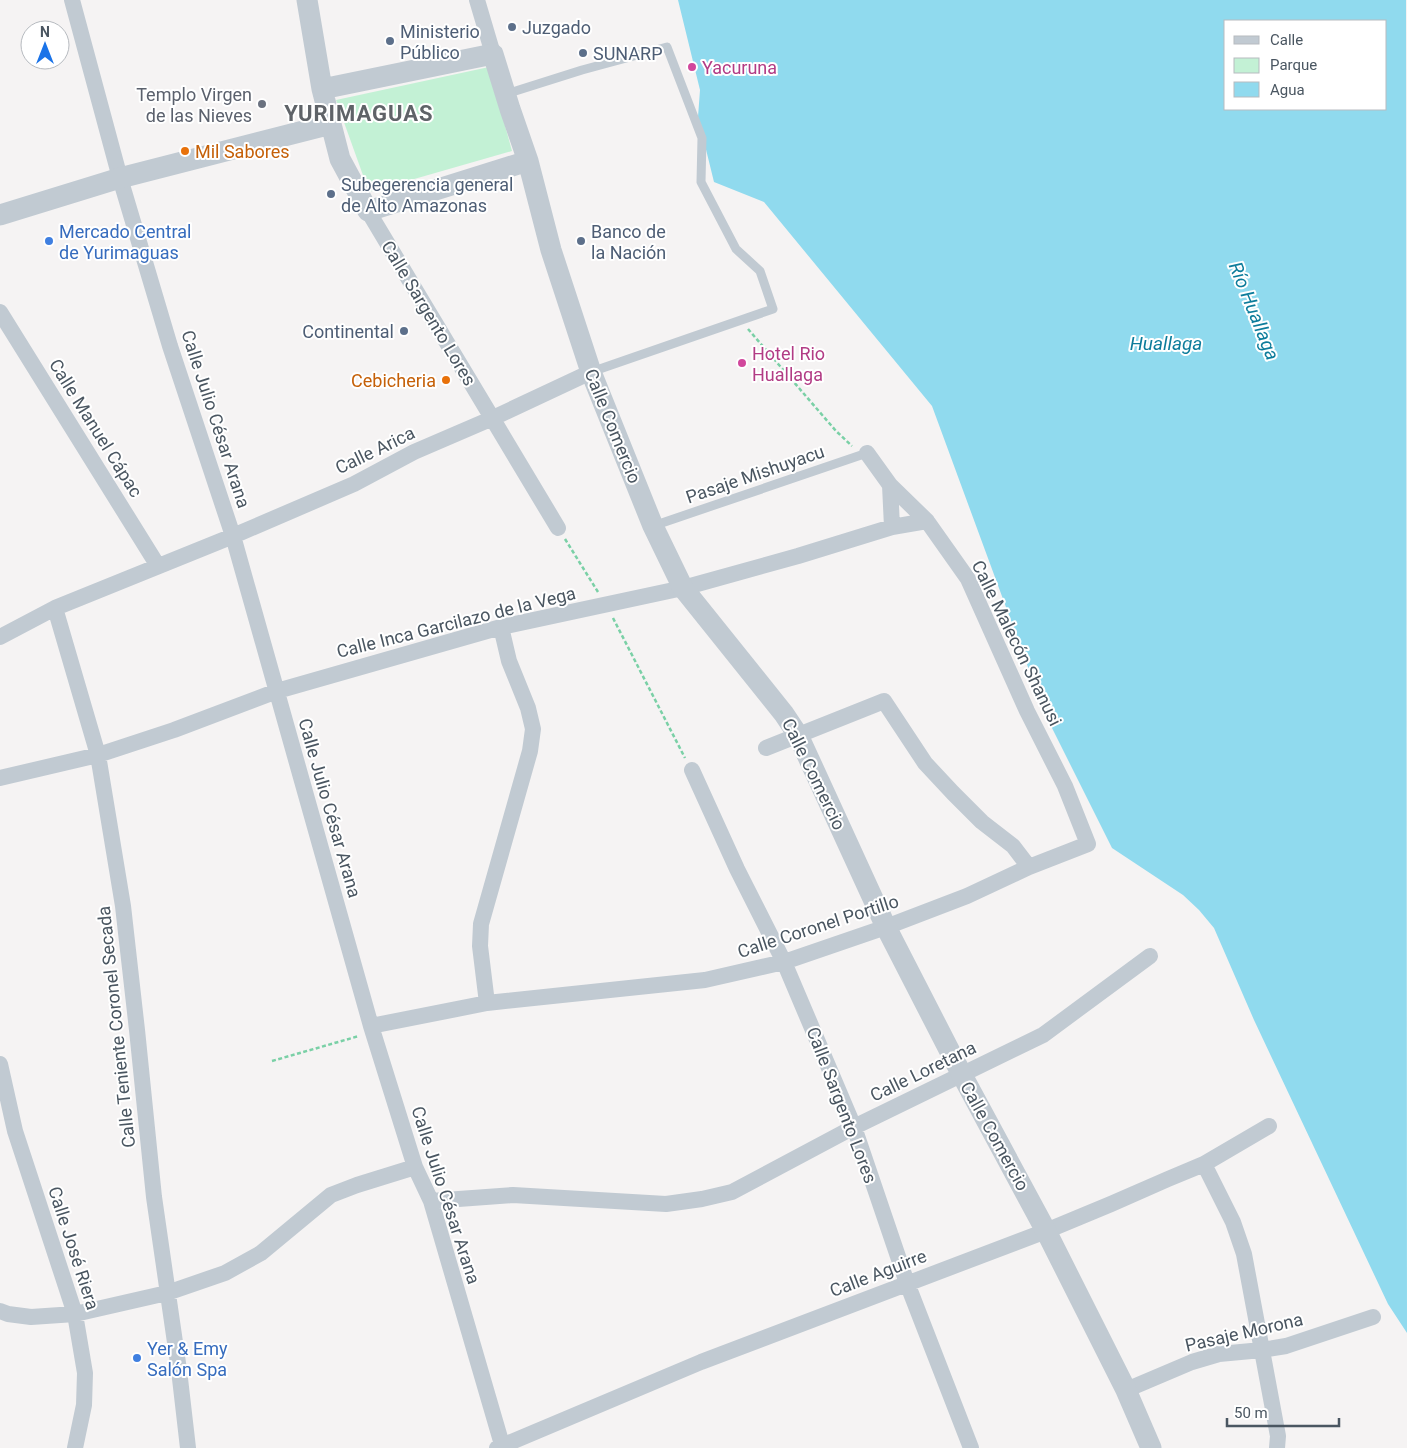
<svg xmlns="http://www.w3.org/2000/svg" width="1407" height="1448" font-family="Roboto,sans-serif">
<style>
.green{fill:#c3f1d5}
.water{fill:#90daee;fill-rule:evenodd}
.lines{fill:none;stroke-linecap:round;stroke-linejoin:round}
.path{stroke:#7ad0a6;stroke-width:2.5;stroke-dasharray:4 2.5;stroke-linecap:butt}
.service{stroke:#c1cad2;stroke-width:9}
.minor{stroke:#c1cad2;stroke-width:16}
.tertiary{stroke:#c1cad2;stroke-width:21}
.service-dot{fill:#5c6f8a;stroke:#fff;stroke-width:2}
.hotel-dot{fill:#d1479c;stroke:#fff;stroke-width:2}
.worship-dot{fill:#6b7280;stroke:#fff;stroke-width:2}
.food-dot{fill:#e8710a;stroke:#fff;stroke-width:2}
.shop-dot{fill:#3f7fe0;stroke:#fff;stroke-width:2}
.labels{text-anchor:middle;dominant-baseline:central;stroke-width:4;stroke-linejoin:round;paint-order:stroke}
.service-label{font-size:18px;fill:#4e5e75;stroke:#fff;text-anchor:start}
.hotel-label{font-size:18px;fill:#b23c85;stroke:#fff;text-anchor:start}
.worship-label{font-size:18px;fill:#5b616d;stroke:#fff;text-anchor:end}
.food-label{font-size:18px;fill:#c56008;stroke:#fff;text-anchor:start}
.shop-label{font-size:18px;fill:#366cbe;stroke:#fff;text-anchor:start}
.street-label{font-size:18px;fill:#4a5661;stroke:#fff}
.water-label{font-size:19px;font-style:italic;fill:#0c7c9b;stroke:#fff}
.district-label{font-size:22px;font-weight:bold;letter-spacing:1px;fill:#5f6368;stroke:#fff}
</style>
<rect width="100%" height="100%" fill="#f5f3f3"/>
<path class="green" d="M 489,67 L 512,151 L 369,192 L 336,100 Z"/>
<path class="water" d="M 678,0 L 1406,0 L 1407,1333 L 1388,1304 L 1254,1020 L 1214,928 L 1199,910 L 1183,895 L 1112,848 L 1046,716 L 932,406 L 764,202 L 714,182 L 698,117 L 700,90 ZM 1226,21 L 1386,21 L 1386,109 L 1226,109 Z"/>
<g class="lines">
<path class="path" d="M 748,329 L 836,431 L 852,446
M 565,539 L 598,592
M 613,618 L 685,758
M 272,1061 L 359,1036"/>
<path class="service" d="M 506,94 L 582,70 L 667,47 L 702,138 L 701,182 L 736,249 L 760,271 L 773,309 L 591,372
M 653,526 L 867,453"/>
<path class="minor" d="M 72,0 L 120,178 L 170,346 L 233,536 L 371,1026 L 415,1167 L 431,1201 L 503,1448
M 477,0 L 493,54
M 368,211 L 558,528
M 0,312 L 158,566
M 890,485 L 892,527
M 55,608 L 98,755 L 123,906 L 137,1030 L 154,1197 L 179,1370 L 188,1448
M 0,637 L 55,608 L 233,536 L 354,484 L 414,452 L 493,418 L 591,372
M 766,748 L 884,701 L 925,763 L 953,793 L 982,822 L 1013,846 L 1029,867
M 692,770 L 737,869 L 784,962 L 854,1127 L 907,1283 L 971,1448
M 0,778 L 98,755 L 174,730 L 277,691 L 501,627 L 683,588 L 798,556 L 892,527 L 927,521
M 487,1003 L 480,946 L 481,924 L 530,751 L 533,729 L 528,708 L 509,661 L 501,627
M 371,1026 L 487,1003 L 705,980 L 784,962 L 886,927 L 967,896 L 1029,867 L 1088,844 L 1065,786 L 1027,711 L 968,579 L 927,521 L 890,485 L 867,453
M 0,1064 L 15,1131 L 75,1314 L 85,1373 L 84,1405 L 75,1448
M 1204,1164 L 1233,1222 L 1244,1254 L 1278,1436 L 1277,1448
M 431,1201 L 513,1195 L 666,1204 L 702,1199 L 732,1192 L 854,1127 L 1043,1035 L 1150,956
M 0,1311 L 8,1314 L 31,1317 L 75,1314 L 167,1293 L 225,1273 L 261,1253 L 331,1195 L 357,1185 L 415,1167
M 1126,1390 L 1192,1362 L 1219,1354 L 1262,1350 L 1286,1346 L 1373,1317
M 497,1448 L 701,1362 L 1046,1231 L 1111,1204 L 1168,1179 L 1204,1164 L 1269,1126"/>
<path class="tertiary" d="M 307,0 L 322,89 L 340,159 L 368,211 L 528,161
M 322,89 L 493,54 L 510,109 L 528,161 L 551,250 L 591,372 L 653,526 L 683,588 L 784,714 L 798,735 L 886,927 L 962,1075 L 1046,1231 L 1126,1390 L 1151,1448
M 0,215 L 120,178 L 331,124"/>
</g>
<g class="service-dot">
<circle cx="512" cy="27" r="5"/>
<circle cx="390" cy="41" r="5"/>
<circle cx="583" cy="53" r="5"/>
<circle cx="331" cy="194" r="5"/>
<circle cx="581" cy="241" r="5"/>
<circle cx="404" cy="331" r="5"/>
</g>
<g class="hotel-dot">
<circle cx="692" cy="67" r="5"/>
<circle cx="742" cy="363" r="5"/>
</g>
<circle class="worship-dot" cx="262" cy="104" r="5"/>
<g class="food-dot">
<circle cx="185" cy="151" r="5"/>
<circle cx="446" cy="380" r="5"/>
</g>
<g class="shop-dot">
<circle cx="49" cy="241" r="5"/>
<circle cx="137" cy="1358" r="5"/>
</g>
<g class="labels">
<g class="service-label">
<text x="522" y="27">Juzgado</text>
<text x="400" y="31">Ministerio<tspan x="400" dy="21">Público</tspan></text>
<text x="593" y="53">SUNARP</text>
<text x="341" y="184">Subegerencia general<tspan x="341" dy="21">de Alto Amazonas</tspan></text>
<text x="591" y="231">Banco de<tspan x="591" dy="21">la Nación</tspan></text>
<text x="394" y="331" text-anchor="end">Continental</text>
</g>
<g class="hotel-label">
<text x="702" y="67">Yacuruna</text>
<text x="752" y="353">Hotel Rio<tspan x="752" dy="21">Huallaga</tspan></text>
</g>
<g class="worship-label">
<text x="252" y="94">Templo Virgen<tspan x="252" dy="21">de las Nieves</tspan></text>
</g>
<g class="food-label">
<text x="195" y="151">Mil Sabores</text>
<text x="436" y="380" text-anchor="end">Cebicheria</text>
</g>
<g class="shop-label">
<text x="59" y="231">Mercado Central<tspan x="59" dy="21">de Yurimaguas</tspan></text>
<text x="147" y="1348">Yer &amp; Emy<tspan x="147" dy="21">Salón Spa</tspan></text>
</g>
<g class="street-label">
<text transform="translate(429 313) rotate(59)">Calle Sargento Lores</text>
<text transform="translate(216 419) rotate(72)">Calle Julio César Arana</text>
<text transform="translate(613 426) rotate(68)">Calle Comercio</text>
<text transform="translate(96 428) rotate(58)">Calle Manuel Cápac</text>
<text transform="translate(375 450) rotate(-26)">Calle Arica</text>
<text transform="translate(755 474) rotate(-19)">Pasaje Mishuyacu</text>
<text transform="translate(456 622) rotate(-14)">Calle Inca Garcilazo de la Vega</text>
<text transform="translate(1017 643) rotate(64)">Calle Malecón Shanusi</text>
<text transform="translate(814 774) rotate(64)">Calle Comercio</text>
<text transform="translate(330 808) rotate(74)">Calle Julio César Arana</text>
<text transform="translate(818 926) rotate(-18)">Calle Coronel Portillo</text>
<text transform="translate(116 1027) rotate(-96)">Calle Teniente Coronel Secada</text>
<text transform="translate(923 1071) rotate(-26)">Calle Loretana</text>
<text transform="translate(842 1105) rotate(69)">Calle Sargento Lores</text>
<text transform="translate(995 1136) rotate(61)">Calle Comercio</text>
<text transform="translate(446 1195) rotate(72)">Calle Julio César Arana</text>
<text transform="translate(74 1248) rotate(72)">Calle José Riera</text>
<text transform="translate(878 1273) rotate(-21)">Calle Aguirre</text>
<text transform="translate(1244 1332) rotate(-13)">Pasaje Morona</text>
</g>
<g class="water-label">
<text transform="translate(1254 311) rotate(68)">Río Huallaga</text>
<text x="1166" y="343">Huallaga</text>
</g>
<g class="district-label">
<text x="359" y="113">YURIMAGUAS</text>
</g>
</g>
<rect x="1224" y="20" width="162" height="90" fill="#ffffff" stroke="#b7bbc0"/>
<rect x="1234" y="36" width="25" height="8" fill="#c1cad2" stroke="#b7bbc0"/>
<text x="1270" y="45" font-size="15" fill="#4a5661">Calle</text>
<rect x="1234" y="58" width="25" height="15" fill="#c3f1d5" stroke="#b7bbc0"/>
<text x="1270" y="70" font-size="15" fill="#4a5661">Parque</text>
<rect x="1234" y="82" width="25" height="15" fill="#90daee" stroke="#b7bbc0"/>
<text x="1270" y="95" font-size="15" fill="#4a5661">Agua</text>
<g transform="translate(45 45)"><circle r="24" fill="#ffffff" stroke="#b7bbc0"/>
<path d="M0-4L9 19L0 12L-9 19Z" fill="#1a73e8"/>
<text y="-8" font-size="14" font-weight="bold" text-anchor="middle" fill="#4a5661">N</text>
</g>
<path d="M1227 1418v8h112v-8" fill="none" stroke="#4a5661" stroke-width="2.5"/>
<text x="1234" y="1418" font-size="15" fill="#4a5661" stroke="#ffffff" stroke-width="4" paint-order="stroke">50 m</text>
</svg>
